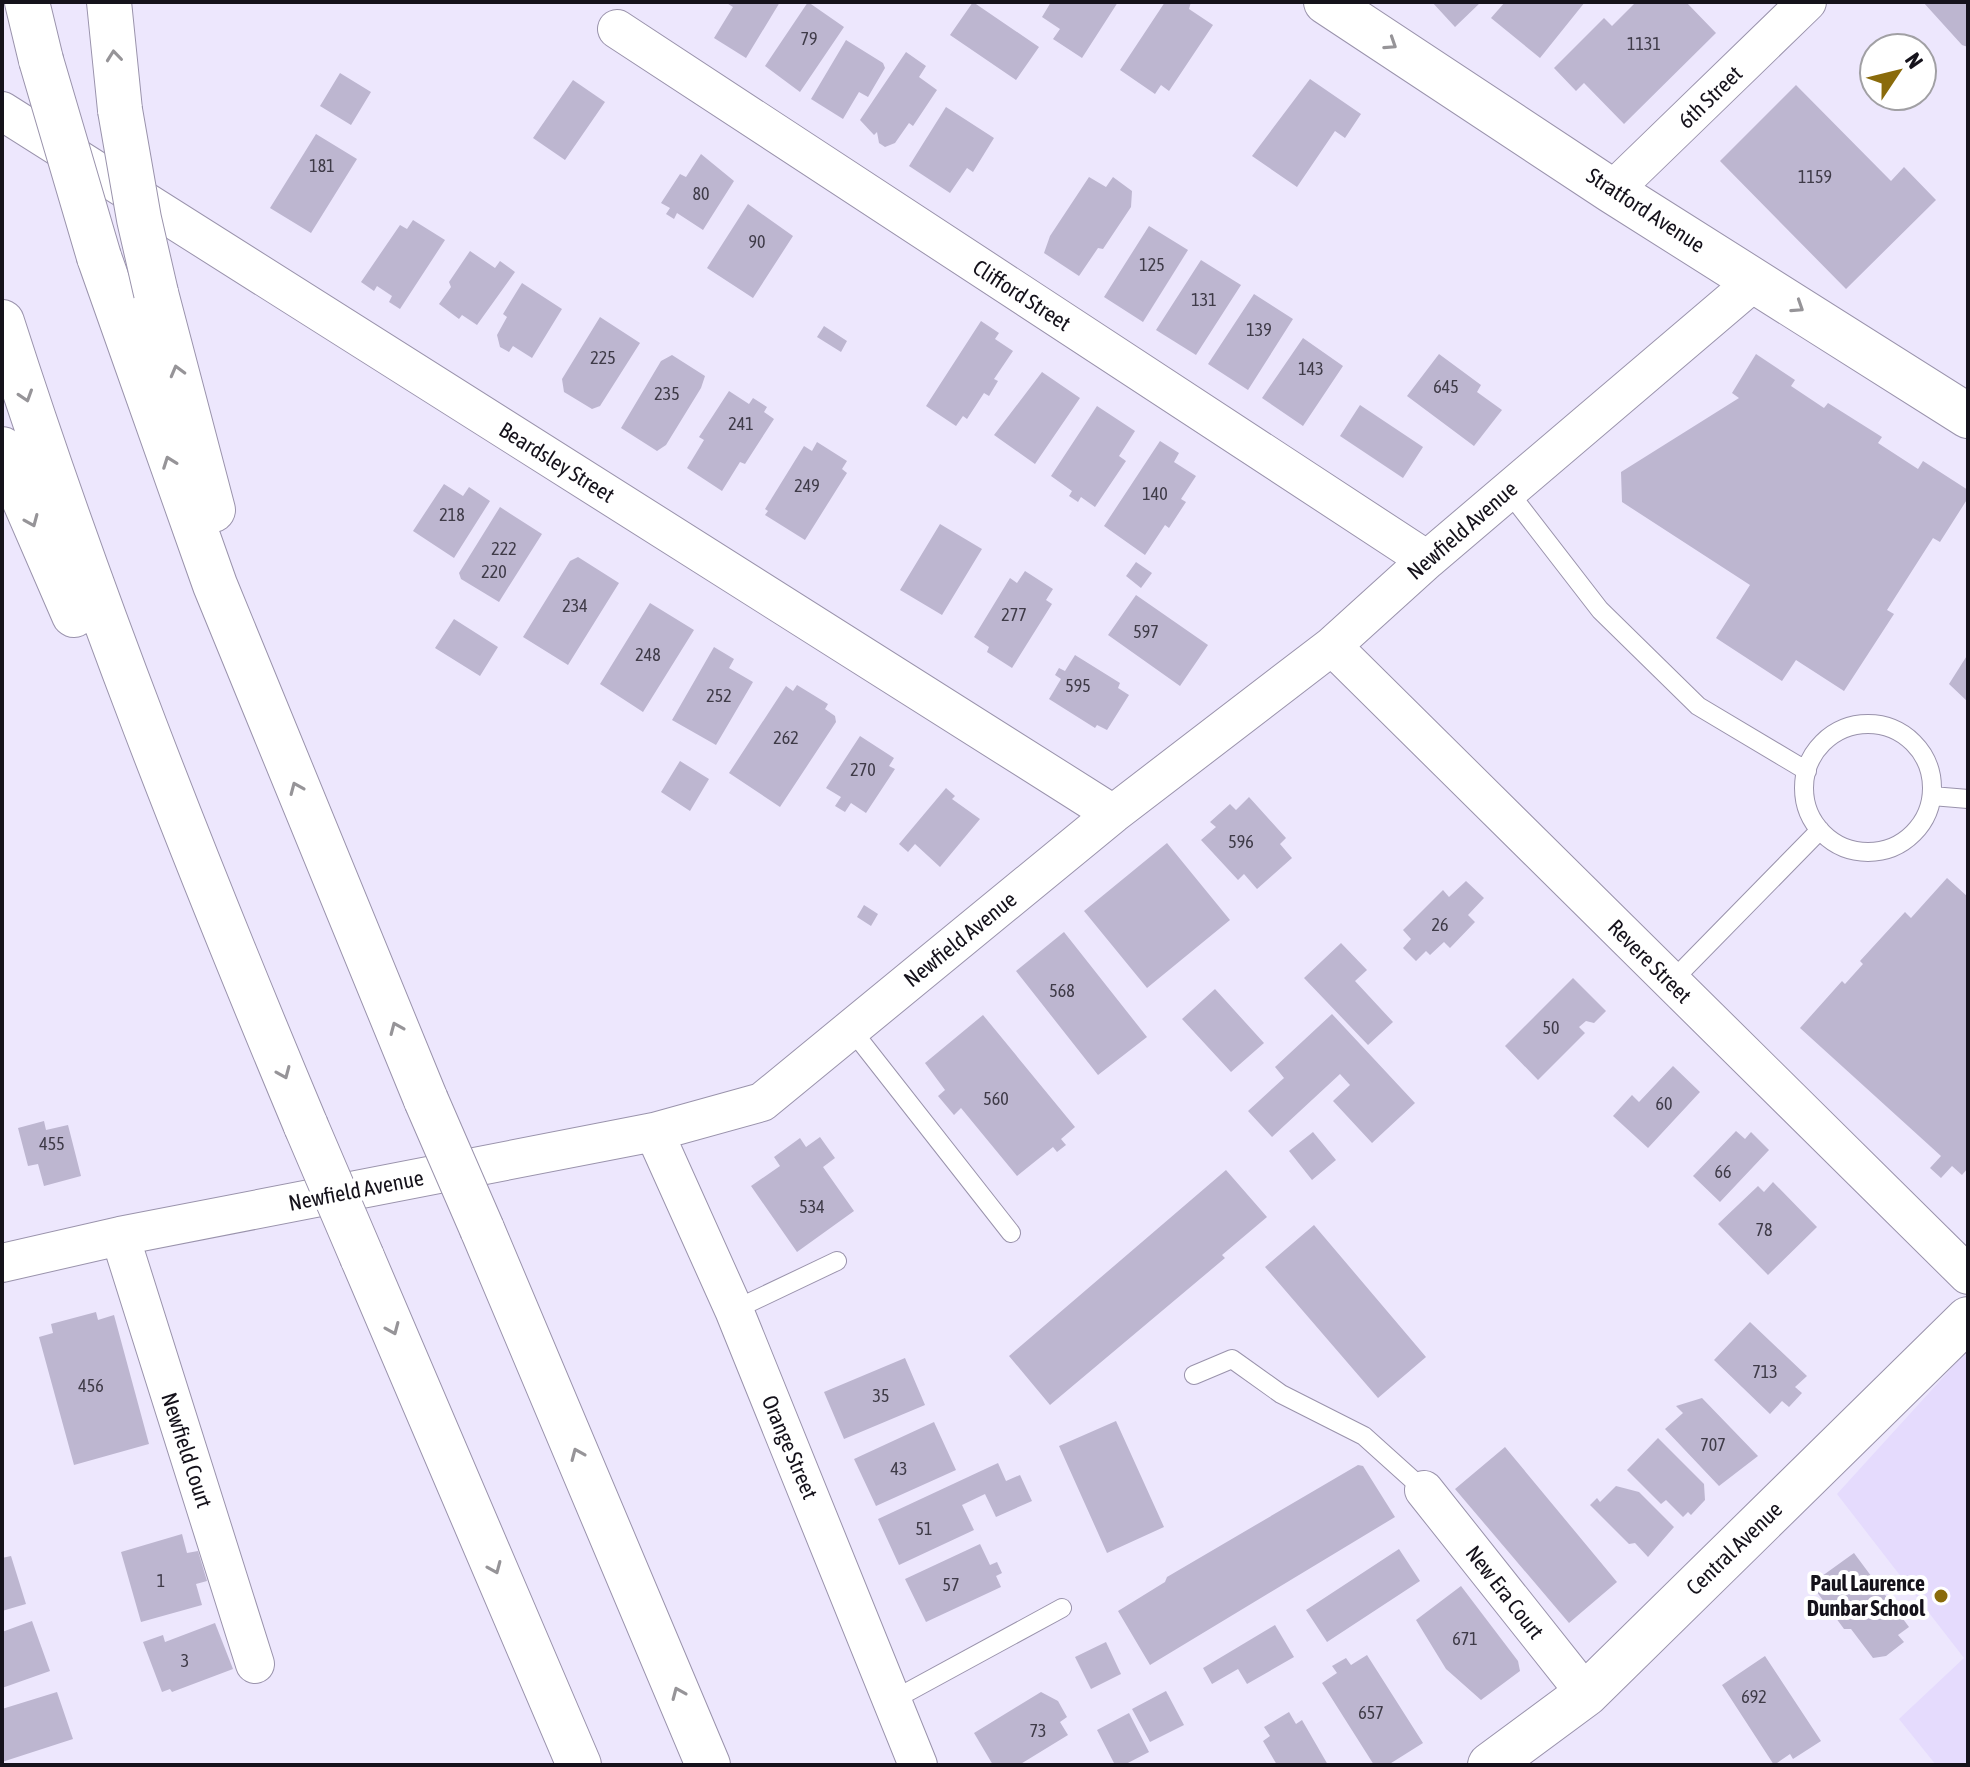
<svg xmlns="http://www.w3.org/2000/svg" width="1970" height="1767" font-family="'Asap Condensed',sans-serif">
<style>
.built{fill:#e5dbfd}
.building{fill:#bdb6d0}
.lines{fill:none;stroke-linecap:round;stroke-linejoin:round}
.service-casing{stroke:#9a93ac;stroke-width:20}
.minor-casing{stroke:#9a93ac;stroke-width:40}
.tertiary-casing{stroke:#9a93ac;stroke-width:46}
.secondary-casing{stroke:#9a93ac;stroke-width:46}
.motorway-casing{stroke:#9a93ac;stroke-width:46}
.service{stroke:#fff;stroke-width:18}
.minor{stroke:#fff;stroke-width:38}
.tertiary{stroke:#fff;stroke-width:44}
.secondary{stroke:#fff;stroke-width:44}
.motorway{stroke:#fff;stroke-width:44}
.motorway-bridge-casing{stroke:#9a93ac;stroke-width:46;stroke-linecap:butt}
.motorway-bridge{stroke:#fff;stroke-width:44}
.oneway{stroke:#969498}
.poi-dot{fill:#8a6b0b;stroke:#fff;stroke-width:3}
.labels{text-anchor:middle;dominant-baseline:central;stroke-width:8;stroke-linejoin:round;paint-order:stroke}
.number-label{font-size:18px;fill:#3f3b48}
.street-label{font-size:22px;fill:#15121b;stroke:#fff}
.poi-label{font-size:22px;font-weight:bold;fill:#15121b;stroke:#fff;text-anchor:end}
</style>
<rect width="100%" height="100%" fill="#ede7fd"/>
<path class="built" d="M 1968,1350 L 1968,1765 L 1936,1765 L 1899,1719 L 1964,1658 L 1837,1494 Z"/>
<path class="building" d="M 725,2 L 780,2 L 746,58 L 714,38 L 733,7 Z
M 808,2 L 844,27 L 800,92 L 765,66 Z
M 973,2 L 1039,47 L 1016,80 L 950,35 Z
M 1051,2 L 1118,2 L 1082,58 L 1053,39 L 1060,29 L 1042,17 Z
M 1165,2 L 1191,2 L 1189,9 L 1213,25 L 1169,91 L 1161,85 L 1155,94 L 1120,70 Z
M 1432,2 L 1481,2 L 1455,27 Z
M 1505,2 L 1585,2 L 1540,58 L 1491,18 Z
M 1636,2 L 1686,2 L 1716,33 L 1624,124 L 1584,83 L 1576,91 L 1554,68 L 1604,18 L 1612,26 Z
M 1923,2 L 1968,2 L 1968,47 L 1962,45 Z
M 846,40 L 883,63 L 885,68 L 868,97 L 859,92 L 843,119 L 811,99 Z
M 906,52 L 926,66 L 919,77 L 937,90 L 913,126 L 909,123 L 895,143 L 885,147 L 879,143 L 877,132 L 874,135 L 860,120 Z
M 340,73 L 371,92 L 351,125 L 320,106 Z
M 1310,79 L 1361,114 L 1345,138 L 1335,131 L 1297,187 L 1252,156 Z
M 573,80 L 605,102 L 565,160 L 533,138 Z
M 1796,85 L 1891,181 L 1904,167 L 1936,200 L 1846,289 L 1720,161 Z
M 946,107 L 994,138 L 973,172 L 967,168 L 950,193 L 909,166 Z
M 316,134 L 357,159 L 311,233 L 270,208 Z
M 701,154 L 734,181 L 703,230 L 677,213 L 674,219 L 666,214 L 670,208 L 661,203 L 680,174 L 686,177 Z
M 1089,177 L 1106,187 L 1113,177 L 1132,191 L 1131,207 L 1103,249 L 1098,248 L 1079,276 L 1044,253 L 1050,236 Z
M 748,204 L 793,236 L 753,298 L 707,268 Z
M 413,220 L 445,240 L 400,309 L 389,302 L 392,296 L 377,286 L 374,291 L 361,282 L 400,225 L 407,229 Z
M 1149,226 L 1188,250 L 1143,322 L 1104,297 Z
M 470,251 L 495,268 L 500,261 L 515,272 L 477,325 L 462,315 L 459,319 L 439,304 L 451,287 L 449,282 Z
M 1201,260 L 1241,285 L 1196,355 L 1156,330 Z
M 522,283 L 562,309 L 532,358 L 513,346 L 509,352 L 500,347 L 497,335 L 507,317 L 503,314 Z
M 1254,294 L 1293,319 L 1248,390 L 1208,364 Z
M 600,317 L 640,343 L 600,406 L 592,409 L 564,392 L 562,379 Z
M 981,321 L 999,333 L 995,339 L 1013,351 L 994,379 L 998,381 L 989,396 L 984,393 L 967,419 L 963,416 L 956,426 L 926,406 Z
M 824,326 L 847,341 L 841,352 L 817,337 Z
M 1303,338 L 1343,366 L 1303,426 L 1262,398 Z
M 1439,354 L 1481,385 L 1477,392 L 1502,410 L 1474,446 L 1407,396 Z
M 1756,354 L 1795,380 L 1791,386 L 1824,408 L 1828,403 L 1882,437 L 1878,443 L 1918,469 L 1923,461 L 1968,490 L 1968,498 L 1940,542 L 1933,538 L 1887,610 L 1894,614 L 1844,691 L 1796,660 L 1782,681 L 1716,638 L 1750,585 L 1622,502 L 1621,472 L 1739,398 L 1732,393 Z
M 672,355 L 705,376 L 701,388 L 666,445 L 657,451 L 621,428 L 661,361 Z
M 1042,372 L 1080,398 L 1035,464 L 994,435 Z
M 729,391 L 749,404 L 753,398 L 767,407 L 764,412 L 774,419 L 745,464 L 740,462 L 722,491 L 687,468 L 704,440 L 699,437 Z
M 1360,405 L 1423,447 L 1403,478 L 1340,436 Z
M 1097,406 L 1135,431 L 1119,456 L 1126,461 L 1095,507 L 1081,497 L 1078,502 L 1069,496 L 1072,491 L 1051,476 Z
M 1160,441 L 1179,453 L 1174,462 L 1196,476 L 1181,499 L 1186,502 L 1169,528 L 1165,525 L 1145,555 L 1104,526 Z
M 817,442 L 847,461 L 842,469 L 847,473 L 805,540 L 765,515 L 768,511 L 765,509 L 804,446 L 812,451 Z
M 444,484 L 463,496 L 469,487 L 490,501 L 454,558 L 413,531 Z
M 500,507 L 542,534 L 499,602 L 461,579 L 459,573 Z
M 940,524 L 982,549 L 942,615 L 900,590 Z
M 578,557 L 619,583 L 568,665 L 523,637 L 570,561 Z
M 1136,562 L 1152,573 L 1141,588 L 1126,576 Z
M 1025,571 L 1053,589 L 1046,600 L 1052,604 L 1012,668 L 987,652 L 989,647 L 974,637 L 1010,578 L 1017,583 Z
M 1136,595 L 1208,645 L 1180,686 L 1108,635 Z
M 650,603 L 694,630 L 643,712 L 600,684 Z
M 454,619 L 498,647 L 480,676 L 435,648 Z
M 714,647 L 734,659 L 729,668 L 753,682 L 716,745 L 672,720 Z
M 1968,654 L 1968,702 L 1949,684 Z
M 1075,655 L 1120,683 L 1118,688 L 1129,695 L 1107,730 L 1097,725 L 1095,728 L 1049,699 L 1061,679 L 1055,675 L 1059,668 L 1065,671 Z
M 797,685 L 828,704 L 825,709 L 835,716 L 836,722 L 780,807 L 729,773 L 786,686 L 793,691 Z
M 860,736 L 894,758 L 889,766 L 895,769 L 866,813 L 851,803 L 845,812 L 835,806 L 841,797 L 826,788 Z
M 680,761 L 709,779 L 690,811 L 661,792 Z
M 946,788 L 955,796 L 952,799 L 980,819 L 940,867 L 915,844 L 908,852 L 899,844 Z
M 1249,797 L 1286,838 L 1280,844 L 1292,858 L 1257,889 L 1244,874 L 1238,880 L 1201,840 L 1216,827 L 1210,822 L 1230,804 L 1236,810 Z
M 1167,843 L 1230,920 L 1147,988 L 1084,911 Z
M 1947,878 L 1968,897 L 1968,1168 L 1962,1175 L 1952,1166 L 1941,1178 L 1930,1168 L 1941,1156 L 1800,1028 L 1842,981 L 1845,984 L 1863,964 L 1860,961 L 1905,912 L 1911,918 Z
M 1466,881 L 1484,898 L 1468,915 L 1475,922 L 1450,948 L 1444,942 L 1430,955 L 1426,951 L 1416,961 L 1403,948 L 1411,939 L 1403,930 L 1443,890 L 1449,897 Z
M 864,905 L 878,914 L 871,926 L 857,917 Z
M 1064,932 L 1147,1037 L 1098,1075 L 1016,971 Z
M 1341,943 L 1367,970 L 1355,981 L 1393,1022 L 1368,1045 L 1304,978 Z
M 1573,978 L 1606,1011 L 1594,1023 L 1586,1021 L 1579,1027 L 1585,1033 L 1538,1080 L 1505,1046 Z
M 1215,989 L 1264,1043 L 1231,1072 L 1182,1019 Z
M 1332,1014 L 1415,1103 L 1372,1143 L 1333,1101 L 1350,1085 L 1340,1074 L 1272,1137 L 1248,1111 L 1284,1078 L 1275,1067 Z
M 983,1015 L 1075,1127 L 1061,1139 L 1066,1145 L 1057,1152 L 1053,1147 L 1017,1176 L 961,1108 L 954,1115 L 938,1096 L 945,1090 L 925,1063 Z
M 1673,1066 L 1700,1092 L 1648,1148 L 1613,1116 L 1632,1095 L 1639,1102 Z
M 44,1121 L 46,1130 L 68,1125 L 81,1176 L 44,1186 L 38,1164 L 28,1166 L 18,1128 Z
M 1736,1131 L 1745,1139 L 1751,1132 L 1769,1150 L 1720,1202 L 1693,1176 Z
M 1313,1132 L 1336,1160 L 1312,1180 L 1289,1151 Z
M 820,1137 L 835,1158 L 823,1167 L 854,1211 L 797,1252 L 751,1186 L 780,1166 L 774,1157 L 800,1138 L 806,1147 Z
M 1226,1170 L 1267,1217 L 1222,1255 L 1225,1258 L 1050,1405 L 1009,1356 Z
M 1773,1182 L 1817,1227 L 1768,1275 L 1718,1224 L 1758,1186 L 1764,1192 Z
M 1314,1225 L 1426,1357 L 1378,1398 L 1265,1267 Z
M 96,1312 L 98,1320 L 114,1315 L 149,1444 L 74,1465 L 39,1337 L 53,1333 L 51,1324 Z
M 1750,1322 L 1807,1376 L 1795,1387 L 1802,1393 L 1789,1407 L 1782,1401 L 1770,1414 L 1714,1360 Z
M 905,1358 L 925,1405 L 844,1439 L 824,1392 Z
M 1702,1398 L 1758,1456 L 1719,1486 L 1665,1429 L 1683,1413 L 1676,1406 Z
M 1116,1421 L 1164,1527 L 1107,1553 L 1059,1446 Z
M 934,1422 L 956,1470 L 876,1506 L 854,1459 Z
M 1658,1438 L 1704,1484 L 1705,1500 L 1691,1515 L 1688,1512 L 1683,1517 L 1666,1500 L 1661,1504 L 1627,1470 Z
M 1505,1447 L 1617,1582 L 1569,1623 L 1455,1489 Z
M 998,1463 L 1006,1481 L 1020,1475 L 1032,1501 L 996,1517 L 985,1494 L 962,1505 L 974,1530 L 899,1565 L 878,1519 Z
M 1358,1465 L 1363,1466 L 1395,1517 L 1150,1665 L 1118,1611 L 1165,1582 L 1167,1577 Z
M 1616,1486 L 1639,1492 L 1674,1527 L 1648,1557 L 1635,1543 L 1629,1544 L 1590,1505 L 1597,1498 L 1600,1502 Z
M 182,1534 L 187,1553 L 198,1551 L 207,1581 L 196,1584 L 202,1605 L 141,1622 L 121,1552 Z
M 980,1544 L 990,1565 L 997,1562 L 1002,1573 L 996,1576 L 1001,1587 L 926,1622 L 905,1579 Z
M 1399,1549 L 1420,1581 L 1327,1642 L 1306,1610 Z
M 1854,1553 L 1909,1627 L 1898,1635 L 1904,1642 L 1886,1656 L 1873,1658 L 1851,1629 L 1844,1629 L 1811,1584 Z
M 11,1556 L 26,1604 L 2,1611 L 2,1558 Z
M 1461,1586 L 1518,1661 L 1520,1671 L 1481,1700 L 1446,1669 L 1416,1620 Z
M 32,1621 L 50,1671 L 2,1688 L 2,1632 Z
M 215,1623 L 233,1669 L 172,1692 L 170,1689 L 162,1692 L 143,1642 L 163,1635 L 165,1642 Z
M 1275,1625 L 1294,1657 L 1247,1684 L 1238,1669 L 1212,1684 L 1203,1668 Z
M 1106,1642 L 1121,1674 L 1091,1689 L 1075,1657 Z
M 1367,1655 L 1423,1743 L 1388,1765 L 1374,1765 L 1322,1683 L 1337,1673 L 1332,1666 L 1346,1658 L 1351,1665 Z
M 1765,1656 L 1821,1741 L 1793,1759 L 1790,1754 L 1774,1765 L 1722,1685 Z
M 1166,1691 L 1184,1725 L 1150,1742 L 1132,1709 Z
M 57,1692 L 73,1739 L 2,1762 L 2,1709 Z
M 1041,1692 L 1058,1701 L 1067,1717 L 1060,1722 L 1068,1735 L 1019,1765 L 993,1765 L 974,1733 Z
M 1289,1712 L 1296,1724 L 1302,1720 L 1328,1765 L 1277,1765 L 1263,1741 L 1270,1736 L 1264,1727 Z
M 1129,1713 L 1149,1752 L 1124,1765 L 1115,1765 L 1097,1730 Z"/>
<g class="lines">
<defs>
<path id="service" d="M 1508,491 L 1600,610 L 1698,706 L 1807,771
M1804 788a64 64 0 1 1 128 0a64 64 0 1 1-128 0Z
M 1932,796 L 1968,799
M 1671,982 L 1820,830
M 851,1029 L 1011,1233
M 734,1310 L 837,1261
M 1194,1375 L 1232,1359 L 1281,1394 L 1364,1436 L 1424,1490
M 893,1700 L 1062,1608"/>
<path id="minor" d="M 617,29 L 1427,560
M 2,111 L 1113,814
M 1612,191 L 1807,2
M 1332,646 L 1968,1275
M 654,1132 L 734,1310 L 918,1765
M 120,1236 L 255,1664
M 2,1263 L 120,1236 L 654,1132 L 762,1102 L 1113,814 L 1332,646 L 1427,560 L 1756,280
M 1424,1490 L 1586,1694"/>
<path id="tertiary" d="M 1490,1765 L 1586,1694 L 1968,1319"/>
<path id="secondary" d="M 1326,2 L 1612,191 L 1968,416"/>
<path id="motorway" d="M 27,2 L 41,60
M 109,2 L 120,110
M 99,257 L 215,585 L 426,1100
M 156,293 L 213,510
M 2,322 C 90,596 195,861 306,1126
M 2,449 L 74,615
M 482,1229 L 708,1765
M 362,1257 L 579,1765"/>
</defs>
<use href="#service" class="service-casing"/>
<use href="#minor" class="minor-casing"/>
<use href="#tertiary" class="tertiary-casing"/>
<use href="#secondary" class="secondary-casing"/>
<use href="#motorway" class="motorway-casing"/>
<use href="#service" class="service"/>
<use href="#minor" class="minor"/>
<use href="#tertiary" class="tertiary"/>
<use href="#secondary" class="secondary"/>
<use href="#motorway" class="motorway"/>
<defs>
<path id="motorway-bridge" d="M 41,60 L 99,257
M 120,110 L 139,219 L 156,293
M 426,1100 L 482,1229
M 306,1126 L 362,1257"/>
</defs>
<use href="#motorway-bridge" class="motorway-bridge-casing"/>
<use href="#motorway-bridge" class="motorway-bridge"/>
</g>
<defs><path id="oneway-chevron" d="M-2-3.5L2.5 0L-2 3.5" fill="none" stroke-width="1.6" stroke-linecap="round" stroke-linejoin="round" transform="scale(2)"/></defs>
<g class="oneway">
<use href="#oneway-chevron" transform="translate(1391 44) rotate(33)"/>
<use href="#oneway-chevron" transform="translate(114 56) rotate(-96)"/>
<use href="#oneway-chevron" transform="translate(1798 307) rotate(33)"/>
<use href="#oneway-chevron" transform="translate(177 371) rotate(-105)"/>
<use href="#oneway-chevron" transform="translate(26 396) rotate(72)"/>
<use href="#oneway-chevron" transform="translate(169 462) rotate(-110)"/>
<use href="#oneway-chevron" transform="translate(32 521) rotate(67)"/>
<use href="#oneway-chevron" transform="translate(296 788) rotate(-113)"/>
<use href="#oneway-chevron" transform="translate(396 1028) rotate(-113)"/>
<use href="#oneway-chevron" transform="translate(284 1073) rotate(67)"/>
<use href="#oneway-chevron" transform="translate(393 1329) rotate(67)"/>
<use href="#oneway-chevron" transform="translate(577 1454) rotate(-113)"/>
<use href="#oneway-chevron" transform="translate(495 1568) rotate(67)"/>
<use href="#oneway-chevron" transform="translate(678 1693) rotate(-113)"/>
</g>
<circle class="poi-dot" cx="1941" cy="1596" r="8"/>
<g class="labels">
<g class="number-label">
<text x="809" y="38">79</text>
<text x="1644" y="43">1131</text>
<text x="322" y="165">181</text>
<text x="1815" y="176">1159</text>
<text x="701" y="193">80</text>
<text x="757" y="241">90</text>
<text x="1152" y="264">125</text>
<text x="1204" y="299">131</text>
<text x="1259" y="329">139</text>
<text x="603" y="357">225</text>
<text x="1311" y="368">143</text>
<text x="1446" y="386">645</text>
<text x="667" y="393">235</text>
<text x="741" y="423">241</text>
<text x="807" y="485">249</text>
<text x="1155" y="493">140</text>
<text x="452" y="514">218</text>
<text x="504" y="548">222</text>
<text x="494" y="571">220</text>
<text x="575" y="605">234</text>
<text x="1014" y="614">277</text>
<text x="1146" y="631">597</text>
<text x="648" y="654">248</text>
<text x="1078" y="685">595</text>
<text x="719" y="695">252</text>
<text x="786" y="737">262</text>
<text x="863" y="769">270</text>
<text x="1241" y="841">596</text>
<text x="1440" y="924">26</text>
<text x="1062" y="990">568</text>
<text x="1551" y="1027">50</text>
<text x="996" y="1098">560</text>
<text x="1664" y="1103">60</text>
<text x="52" y="1143">455</text>
<text x="1723" y="1171">66</text>
<text x="812" y="1206">534</text>
<text x="1764" y="1229">78</text>
<text x="1765" y="1371">713</text>
<text x="91" y="1385">456</text>
<text x="881" y="1395">35</text>
<text x="1713" y="1444">707</text>
<text x="899" y="1468">43</text>
<text x="924" y="1528">51</text>
<text x="161" y="1580">1</text>
<text x="951" y="1584">57</text>
<text x="1465" y="1638">671</text>
<text x="185" y="1660">3</text>
<text x="1754" y="1696">692</text>
<text x="1371" y="1712">657</text>
<text x="1038" y="1730">73</text>
</g>
<g class="street-label">
<text transform="translate(1710 97) rotate(-44)">6th Street</text>
<text transform="translate(1646 210) rotate(33)">Stratford Avenue</text>
<text transform="translate(1022 295) rotate(33)">Clifford Street</text>
<text transform="translate(557 462) rotate(32)">Beardsley Street</text>
<text transform="translate(1462 530) rotate(-41)">Newfield Avenue</text>
<text transform="translate(960 939) rotate(-39)">Newfield Avenue</text>
<text transform="translate(1650 961) rotate(45)">Revere Street</text>
<text transform="translate(356 1190) rotate(-11)">Newfield Avenue</text>
<text transform="translate(790 1447) rotate(67)">Orange Street</text>
<text transform="translate(187 1450) rotate(72)">Newfield Court</text>
<text transform="translate(1734 1548) rotate(-44)">Central Avenue</text>
<text transform="translate(1505 1592) rotate(52)">New Era Court</text>
</g>
<g class="poi-label">
<text x="1925" y="1583">Paul Laurence<tspan x="1925" dy="25">Dunbar School</tspan></text>
</g>
</g>
<rect width="1970" height="1767" fill="none" stroke="#15121b" stroke-width="8"/>
<g transform="translate(1898 72) rotate(55)"><circle r="38" fill="#ffffff" stroke="#a1a0a4" stroke-width="2"/>
<path d="M0-6L14 30L0 20L-14 30Z" fill="#8a6b0b"/>
<text y="-12" font-size="22" font-weight="bold" text-anchor="middle" fill="#15121b">N</text>
</g>
</svg>
